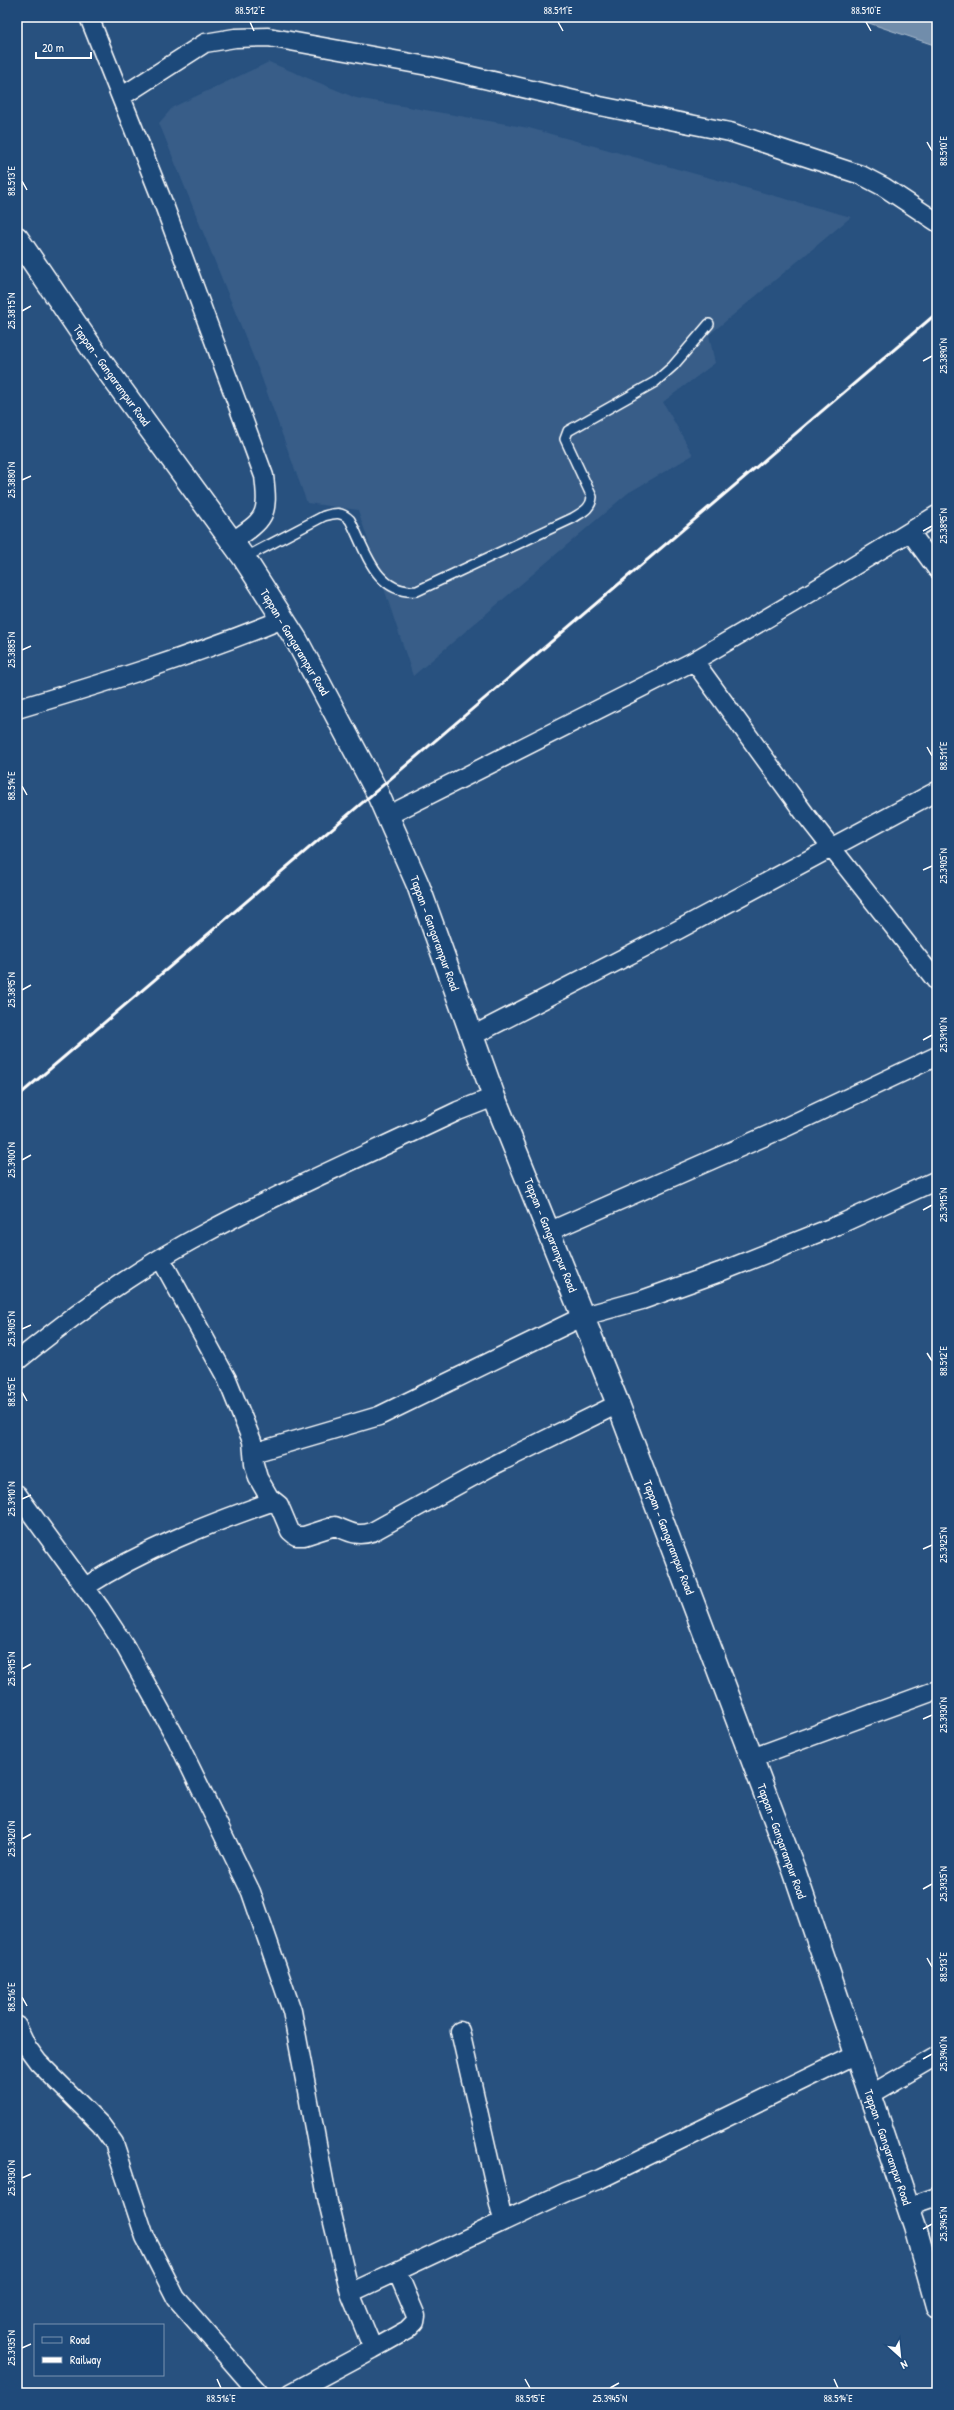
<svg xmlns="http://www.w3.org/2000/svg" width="954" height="2410" font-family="'Patrick Hand',sans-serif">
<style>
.built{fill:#375d88}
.water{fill:#718dab;stroke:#aabbcd}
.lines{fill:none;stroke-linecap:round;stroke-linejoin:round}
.lane-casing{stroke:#fff;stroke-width:12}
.street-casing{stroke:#fff;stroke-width:21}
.secondary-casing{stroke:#fff;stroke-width:25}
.lane{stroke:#1f4a7a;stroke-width:9}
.street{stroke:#1f4a7a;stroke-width:18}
.secondary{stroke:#1f4a7a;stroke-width:22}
.rail{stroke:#fff;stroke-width:3}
.ticks{fill:none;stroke:#fff;stroke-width:1.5}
.labels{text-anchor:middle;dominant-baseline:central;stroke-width:3.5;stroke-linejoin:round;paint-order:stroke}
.street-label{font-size:12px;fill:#fff;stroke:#1f4a7a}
.neatline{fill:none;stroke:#fff;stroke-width:1.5}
.ticks-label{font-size:10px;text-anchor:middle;fill:#fff}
</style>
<rect width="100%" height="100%" fill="#28517f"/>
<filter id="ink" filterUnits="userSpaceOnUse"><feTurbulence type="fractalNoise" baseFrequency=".025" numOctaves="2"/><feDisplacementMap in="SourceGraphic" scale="8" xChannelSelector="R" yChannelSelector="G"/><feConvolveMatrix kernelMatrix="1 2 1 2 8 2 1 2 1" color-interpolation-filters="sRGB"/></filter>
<g filter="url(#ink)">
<path class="built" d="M 269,62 L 356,98 L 529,128 L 851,217 L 709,335 L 715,363 L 663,402 L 693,455 L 628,493 L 413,676 L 358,510 L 307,503 L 261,376 L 159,123 L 173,107 Z"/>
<path class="water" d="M 851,17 L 937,17 L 937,46 Z"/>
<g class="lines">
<defs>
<path id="lane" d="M 244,558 L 324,516 C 335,513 341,511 350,520 C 366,551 376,595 417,591 L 573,518 C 582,512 591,509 592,497 L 565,439 L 568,431 L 655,382 L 673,366 L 709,324"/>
<path id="street" d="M 89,17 L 164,205 L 264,476 C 269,516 265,519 233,541
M 121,97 L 205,43 L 235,38 L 268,37 L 433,67 L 600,106 L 730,132 L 861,175 L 884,187 L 937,222
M 910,532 L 937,569
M 694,661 L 805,814 L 937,982
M 17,709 C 108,682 195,655 283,619
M 387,816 L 694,661 L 813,591 L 937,515
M 472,1036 L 674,932 L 937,791
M 550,1231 L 784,1128 L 937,1056
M 161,1259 L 227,1379 L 252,1441 L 254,1464 L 258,1478 L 269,1497 L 279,1505 L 290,1531 L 296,1536 L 304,1536 L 335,1526 C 350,1532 356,1537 372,1532 L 490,1467 L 618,1404
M 17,1361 C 76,1313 139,1267 207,1232 C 288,1188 375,1151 458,1111 L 494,1097
M 253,1453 L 379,1416 L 584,1316 L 642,1300 L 720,1272 L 838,1225 L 937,1180
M 17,1494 L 100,1608 L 125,1646 L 177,1740 L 251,1892 L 292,2011 L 328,2202 L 350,2293
M 85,1587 C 144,1549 208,1524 274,1501
M 752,1758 L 937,1690
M 17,2026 L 27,2047 L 38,2062 L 101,2125 L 114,2143 L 145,2237 L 176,2298 L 259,2393
M 460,2031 L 503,2221
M 870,2095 L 937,2056
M 908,2207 L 937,2197
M 373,2349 L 407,2330 L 415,2322 L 416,2316 L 397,2271
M 291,2393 L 373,2349 L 350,2293 L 566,2192 L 600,2179 L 856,2054"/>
<path id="secondary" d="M 17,238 L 102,363 L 244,558 L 297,641 L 376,790 L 418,885 L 494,1097 L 618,1404 L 794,1870 L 915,2227 L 937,2306"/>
</defs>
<use href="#lane" class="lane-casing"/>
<use href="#street" class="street-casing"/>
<use href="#secondary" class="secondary-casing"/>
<use href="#lane" class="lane"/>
<use href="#street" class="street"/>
<use href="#secondary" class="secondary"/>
<path class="rail" d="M 17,1097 L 937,313"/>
</g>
</g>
<path class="ticks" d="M 250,22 L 254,31M 558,22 L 563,31M 866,22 L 871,31M 927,142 L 932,151M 22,181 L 27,190M 22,311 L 31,306M 923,361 L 932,356M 22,480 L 31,476M 923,531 L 932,526M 22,650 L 31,646M 927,747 L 932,756M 22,786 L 27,795M 923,870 L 932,866M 22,990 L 31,985M 923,1040 L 932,1035M 22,1160 L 31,1155M 923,1210 L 932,1205M 22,1329 L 31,1325M 927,1353 L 932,1361M 22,1392 L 27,1401M 22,1499 L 31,1495M 923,1549 L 932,1545M 22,1669 L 31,1664M 923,1719 L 932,1715M 22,1839 L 31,1834M 923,1889 L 932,1884M 927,1958 L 932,1967M 22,1997 L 27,2006M 923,2059 L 932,2054M 22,2178 L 31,2174M 923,2229 L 932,2224M 22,2348 L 31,2344M 217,2379 L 221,2388M 525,2379 L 530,2388M 834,2379 L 838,2388M 610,2388 L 619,2383"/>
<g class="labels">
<g class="street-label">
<text transform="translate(112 375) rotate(54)">Tappan - Gangarampur Road</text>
<text transform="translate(295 642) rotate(59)">Tappan - Gangarampur Road</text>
<text transform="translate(435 933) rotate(70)">Tappan - Gangarampur Road</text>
<text transform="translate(551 1235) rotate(68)">Tappan - Gangarampur Road</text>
<text transform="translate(669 1537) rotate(69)">Tappan - Gangarampur Road</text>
<text transform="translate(782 1841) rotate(70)">Tappan - Gangarampur Road</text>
<text transform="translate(888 2147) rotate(71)">Tappan - Gangarampur Road</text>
</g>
</g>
<rect width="954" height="2410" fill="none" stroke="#1f4a7a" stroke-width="44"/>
<rect x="34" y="2324" width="130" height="52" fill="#1f4a7a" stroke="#7992af"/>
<rect x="42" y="2337" width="20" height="6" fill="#1f4a7a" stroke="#7992af"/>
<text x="70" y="2344" font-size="12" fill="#ffffff">Road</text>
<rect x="42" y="2357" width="20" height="6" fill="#ffffff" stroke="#7992af"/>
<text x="70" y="2364" font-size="12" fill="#ffffff">Railway</text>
<g transform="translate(900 2356) rotate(153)" stroke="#1f4a7a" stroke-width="3" paint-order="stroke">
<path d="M0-3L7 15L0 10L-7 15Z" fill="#ffffff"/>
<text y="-6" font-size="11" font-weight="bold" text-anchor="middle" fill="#ffffff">N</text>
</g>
<path d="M36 52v6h55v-6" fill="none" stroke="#ffffff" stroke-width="2"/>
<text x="42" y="52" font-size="12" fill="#ffffff" stroke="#1f4a7a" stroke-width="3" paint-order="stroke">20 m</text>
<rect x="22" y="22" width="910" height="2366" class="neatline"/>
<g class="ticks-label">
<text x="250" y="14">88.512°E</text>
<text x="558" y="14">88.511°E</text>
<text x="866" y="14">88.510°E</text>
<text transform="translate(943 151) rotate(-90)" y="4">88.510°E</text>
<text transform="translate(11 181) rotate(-90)" y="4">88.513°E</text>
<text transform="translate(11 311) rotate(-90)" y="4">25.3875°N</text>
<text transform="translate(943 356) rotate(-90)" y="4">25.3890°N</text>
<text transform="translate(11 480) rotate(-90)" y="4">25.3880°N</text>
<text transform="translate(943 526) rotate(-90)" y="4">25.3895°N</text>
<text transform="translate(11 650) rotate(-90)" y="4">25.3885°N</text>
<text transform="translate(943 756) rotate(-90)" y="4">88.511°E</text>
<text transform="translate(11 786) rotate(-90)" y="4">88.514°E</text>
<text transform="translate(943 866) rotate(-90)" y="4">25.3905°N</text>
<text transform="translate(11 990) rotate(-90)" y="4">25.3895°N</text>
<text transform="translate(943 1035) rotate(-90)" y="4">25.3910°N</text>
<text transform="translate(11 1160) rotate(-90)" y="4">25.3900°N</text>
<text transform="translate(943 1205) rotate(-90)" y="4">25.3915°N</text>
<text transform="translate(11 1329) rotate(-90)" y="4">25.3905°N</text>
<text transform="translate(943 1361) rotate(-90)" y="4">88.512°E</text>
<text transform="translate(11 1392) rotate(-90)" y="4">88.515°E</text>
<text transform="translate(11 1499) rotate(-90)" y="4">25.3910°N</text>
<text transform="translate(943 1545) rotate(-90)" y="4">25.3925°N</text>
<text transform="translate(11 1669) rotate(-90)" y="4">25.3915°N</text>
<text transform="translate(943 1715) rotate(-90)" y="4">25.3930°N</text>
<text transform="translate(11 1839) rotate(-90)" y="4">25.3920°N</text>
<text transform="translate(943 1884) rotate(-90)" y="4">25.3935°N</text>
<text transform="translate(943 1967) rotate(-90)" y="4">88.513°E</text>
<text transform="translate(11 1997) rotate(-90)" y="4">88.516°E</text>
<text transform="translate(943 2054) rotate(-90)" y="4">25.3940°N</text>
<text transform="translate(11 2178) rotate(-90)" y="4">25.3930°N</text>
<text transform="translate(943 2224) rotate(-90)" y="4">25.3945°N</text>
<text transform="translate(11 2348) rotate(-90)" y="4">25.3935°N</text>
<text x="221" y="2402">88.516°E</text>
<text x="530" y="2402">88.515°E</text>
<text x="610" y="2402">25.3945°N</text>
<text x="838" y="2402">88.514°E</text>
</g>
</svg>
